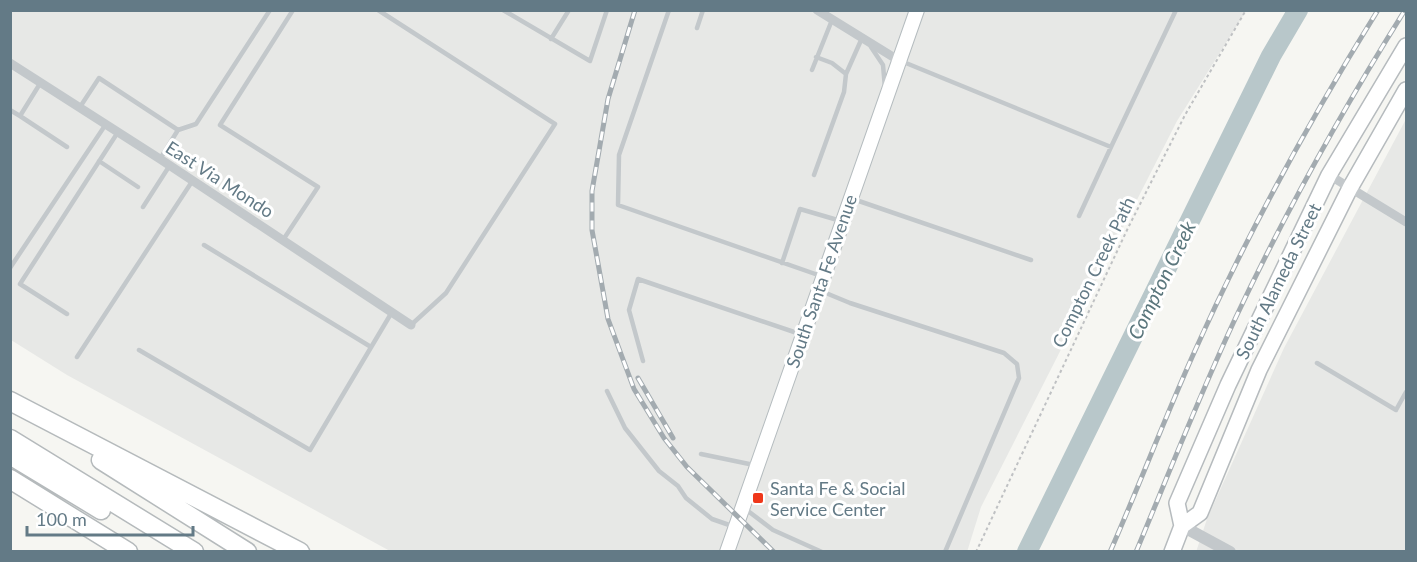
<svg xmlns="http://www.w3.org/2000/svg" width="1417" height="562" font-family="Lato,sans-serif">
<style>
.built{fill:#e7e8e6}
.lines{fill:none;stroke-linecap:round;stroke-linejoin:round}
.river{stroke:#b8c7ca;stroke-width:20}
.secondary-casing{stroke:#b5bcbf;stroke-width:16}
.primary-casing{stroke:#b6bbbe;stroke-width:18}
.motorway-casing{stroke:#b5babc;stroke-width:21}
.path{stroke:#bfc1c3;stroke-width:2;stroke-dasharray:3 3;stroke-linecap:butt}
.service{stroke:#c3c8cb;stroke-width:4.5}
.minor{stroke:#c3c8cb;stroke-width:9}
.tertiary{stroke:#c3c8cb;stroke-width:12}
.secondary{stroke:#fff;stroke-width:14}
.primary{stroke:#fff;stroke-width:15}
.motorway{stroke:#fff;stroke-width:18}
.rail-casing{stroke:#a3abb0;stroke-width:5}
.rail{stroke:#fff;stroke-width:3;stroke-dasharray:9;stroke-linecap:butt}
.poi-dot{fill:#ef371a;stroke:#fff;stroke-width:2}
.labels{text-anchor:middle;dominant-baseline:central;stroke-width:6;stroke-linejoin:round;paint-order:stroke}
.street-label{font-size:18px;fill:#637a86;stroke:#fff}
.poi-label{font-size:18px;fill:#637a86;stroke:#fff;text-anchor:start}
.water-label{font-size:20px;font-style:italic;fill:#5a767c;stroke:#fff}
</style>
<rect width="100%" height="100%" fill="#f6f6f2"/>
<path class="built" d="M 10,11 L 1246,11 L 1177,121 L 981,507 L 967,552 L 390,551 L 67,375 L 11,340 Z
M 1406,119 L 1406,551 L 1196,552 L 1207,519 L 1284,348 Z"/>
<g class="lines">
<path class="river" d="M 1027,552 L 1271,56 L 1298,10"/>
<defs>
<path id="secondary" d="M 727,552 L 917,10"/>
<path id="primary" d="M 1182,526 L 1177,503 L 1228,385 L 1329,175 L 1406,46
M 1172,552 L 1182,526 L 1200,513 L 1259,370 L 1350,188 L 1406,90"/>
<path id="motorway" d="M 10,401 L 300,552
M 10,439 L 194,552
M 10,455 L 101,510
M 101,460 L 247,552
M 10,479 L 128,552"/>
</defs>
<use href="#secondary" class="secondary-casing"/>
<use href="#primary" class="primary-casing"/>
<use href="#motorway" class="motorway-casing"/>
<path class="path" d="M 976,552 L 1128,228 L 1185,115 L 1246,10"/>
<path class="service" d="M 378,10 L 555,124 L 446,293 L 411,325
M 503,10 L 590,61 L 607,10
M 669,10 L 619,155 L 618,205 L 821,276
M 10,11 L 11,10
M 697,28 L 703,10
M 551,39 L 569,10
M 871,47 L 883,65 L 885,88
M 901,61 L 1111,147 L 1176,10
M 812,70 L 832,20
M 846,74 L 862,38
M 41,82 L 20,116 L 67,147
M 80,107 L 99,78 L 178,130 L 160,159
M 10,110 L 20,116
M 178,130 L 196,124 L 270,10
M 99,161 L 138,187
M 814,175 L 844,92 L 846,74 L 832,63 L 816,57
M 853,199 L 1031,260
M 143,207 L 170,165
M 1079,216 L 1111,147
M 283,240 L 318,187 L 220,125 L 293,10
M 204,245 L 371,347
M 782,263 L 800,209 L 841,221
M 10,268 L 106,124
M 821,291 L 850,303 L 1004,353 L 1017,364 L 1019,378 L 945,552
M 67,314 L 20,284 L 118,132
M 139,350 L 310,450 L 392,312
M 77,357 L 193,180
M 643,361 L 629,310 L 638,279 L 800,334
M 1317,363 L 1396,410 L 1406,392
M 607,391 L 625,428 L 659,471 L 678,486 L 686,498 L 712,519 L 735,527
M 701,454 L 754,465
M 744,508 L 773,530 L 822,552"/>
<path class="minor" d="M 817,10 L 898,60
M 10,63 L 160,159 L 411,325
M 1329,175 L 1406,222"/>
<path class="tertiary" d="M 1182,526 L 1230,552"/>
<use href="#secondary" class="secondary"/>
<use href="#primary" class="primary"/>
<use href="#motorway" class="motorway"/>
<defs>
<path id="rail" d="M 635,10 L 608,99 L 592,191 L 592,230 L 608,319 L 634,389 L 664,438 L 687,467 L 774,552
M 638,378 L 673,438
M 1110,552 C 1139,486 1164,420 1193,355 C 1246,236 1309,121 1378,10
M 1136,552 C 1169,473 1200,394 1236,317 C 1286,211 1343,109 1405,10"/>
</defs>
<use href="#rail" class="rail-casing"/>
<use href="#rail" class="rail"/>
</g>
<rect class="poi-dot" x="752" y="492" width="12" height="12" rx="3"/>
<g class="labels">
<g class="street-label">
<text transform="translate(220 179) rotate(33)">East Via Mondo</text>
<text transform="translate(1093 272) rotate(-64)">Compton Creek Path</text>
<text transform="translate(821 281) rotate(-71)">South Santa Fe Avenue</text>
<text transform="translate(1278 281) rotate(-64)">South Alameda Street</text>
</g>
<g class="poi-label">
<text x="770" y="488">Santa Fe &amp; Social<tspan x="770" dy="21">Service Center</tspan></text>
</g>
<g class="water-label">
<text transform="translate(1161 280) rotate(-64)">Compton Creek</text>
</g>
</g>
<rect width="1417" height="562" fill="none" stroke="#637a86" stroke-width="24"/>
<path d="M27 526v9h166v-9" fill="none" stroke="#637a86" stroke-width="3"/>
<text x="36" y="526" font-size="18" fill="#637a86" stroke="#ffffff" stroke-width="4.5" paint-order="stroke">100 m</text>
</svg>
